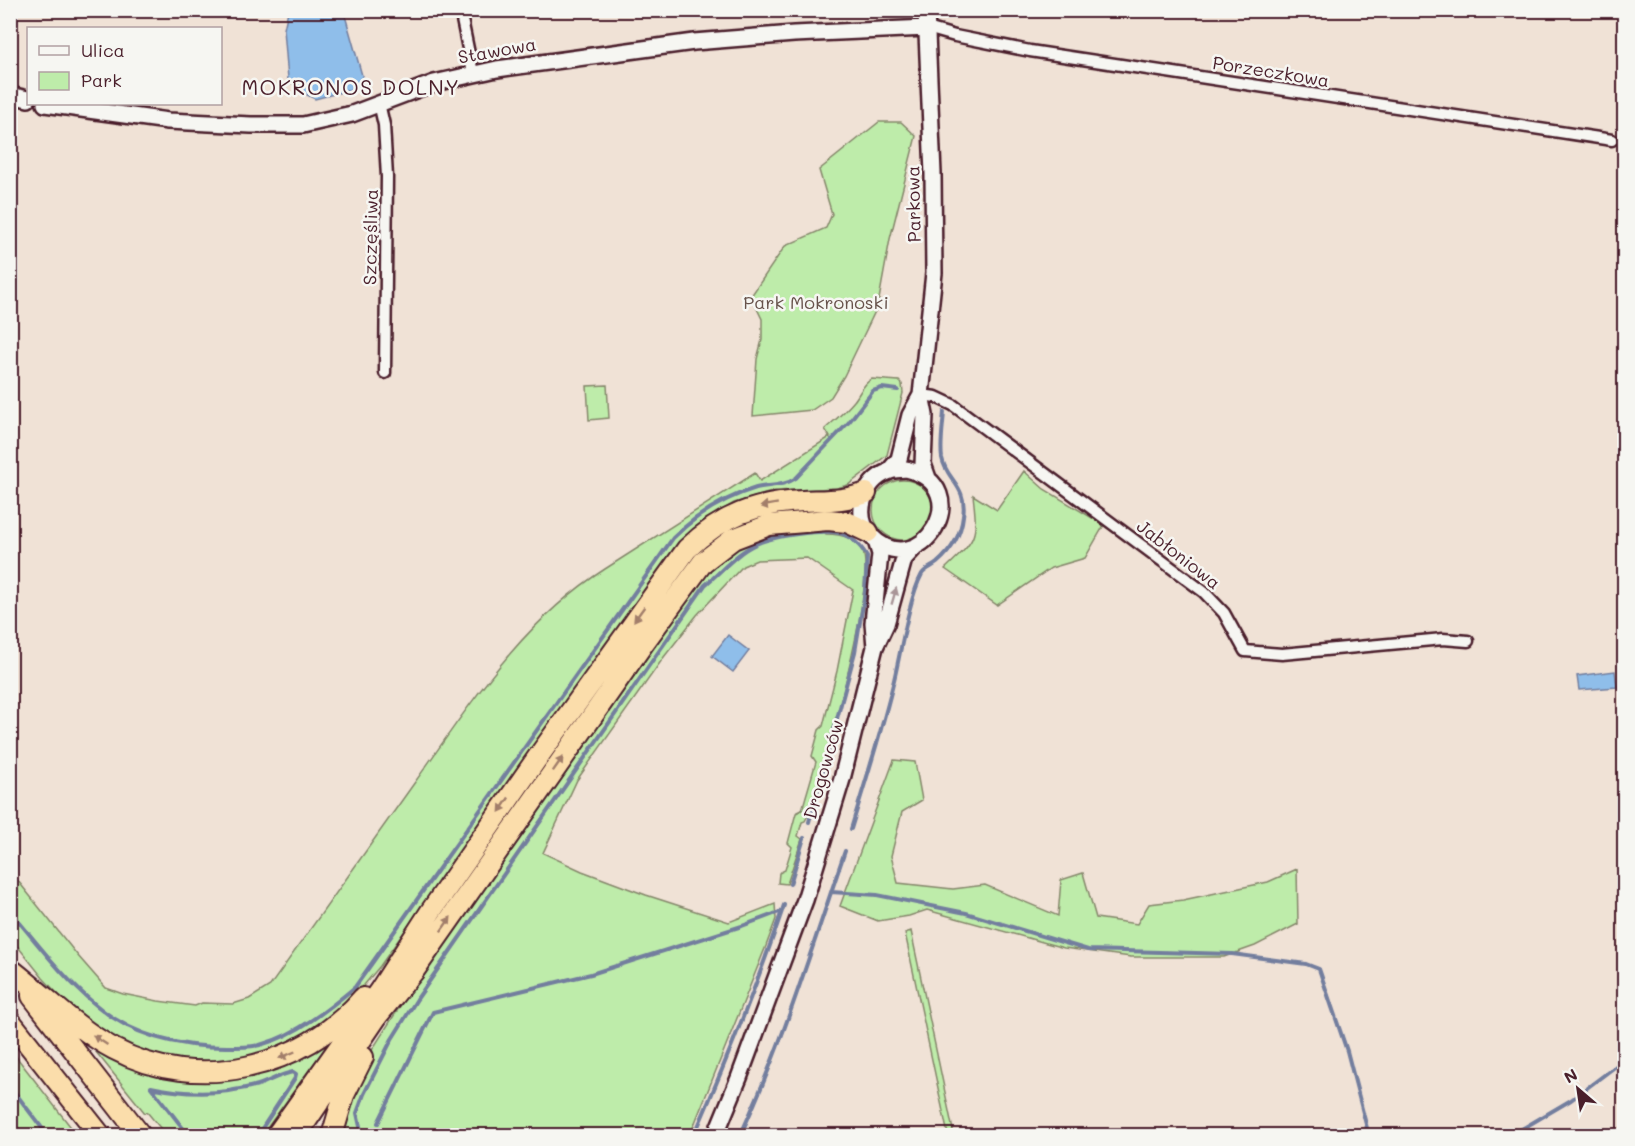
<svg xmlns="http://www.w3.org/2000/svg" width="1635" height="1146" font-family="Mali,sans-serif">
<style>
.green{fill:#beecaa;stroke:#84866a;stroke-width:1.5}
.water{fill:#8fbeea;stroke:#737e9e;stroke-width:1.5}
.lines{fill:none;stroke-linecap:round;stroke-linejoin:round}
.stream{stroke:#737e9e;stroke-width:4}
.street-casing{stroke:#4a1f2b;stroke-width:15}
.secondary-casing{stroke:#4a1f2b;stroke-width:20}
.highway-casing{stroke:#4a1f2b;stroke-width:24}
.street{stroke:#f6f6f2;stroke-width:10}
.secondary{stroke:#f6f6f2;stroke-width:15}
.highway{stroke:#fbddab;stroke-width:20}
.oneway{fill:#a27e6b}
.oneway2{fill:#a99598}
.labels{text-anchor:middle;dominant-baseline:central;stroke-width:5;stroke-linejoin:round;paint-order:stroke}
.street-label{font-size:18px;fill:#4a1f2b;stroke:#f6f6f2}
.park-label{font-size:18px;fill:#67524b;stroke:#f6f6f2}
.quarter-label{font-size:21px;letter-spacing:1.5px;fill:#4a1f2b;stroke:#f6f6f2}
</style>
<rect width="100%" height="100%" fill="#f0e2d6"/>
<filter id="ink" filterUnits="userSpaceOnUse"><feTurbulence type="fractalNoise" baseFrequency=".0167" numOctaves="2"/><feDisplacementMap in="SourceGraphic" scale="12" xChannelSelector="R" yChannelSelector="G"/><feConvolveMatrix kernelMatrix="1 2 1 2 8 2 1 2 1" color-interpolation-filters="sRGB"/></filter>
<g filter="url(#ink)">
<path class="green" d="M 879,122 L 901,122 L 916,136 L 890,239 L 878,305 L 844,376 L 831,397 L 812,410 L 753,416 L 757,359 L 762,340 L 762,319 L 751,296 L 785,246 L 826,228 L 832,214 L 819,170 Z
M 872,379 L 899,381 L 902,384 L 903,393 L 887,455 L 848,485 L 837,488 L 775,491 L 734,503 L 702,522 L 676,546 L 380,966 L 349,1003 L 309,1034 L 252,1058 L 193,1063 L 139,1052 L 107,1036 L 70,1007 L 43,978 L 11,938 L 10,871 L 78,956 L 106,988 L 123,994 L 158,1001 L 195,1006 L 202,1003 L 233,1004 L 249,999 L 270,986 C 319,918 367,850 415,782 C 471,703 522,622 605,569 L 755,473 L 760,481 L 830,437 L 825,429 C 835,420 845,412 854,401 C 860,394 863,383 872,379 Z
M 607,385 L 609,418 L 589,420 L 587,386 Z
M 1024,471 L 1044,489 L 1104,525 L 1085,558 L 1051,568 L 997,605 L 945,569 C 977,539 978,538 973,495 L 997,510 Z
M873 510a30 30 0 1 1 60 0a30 30 0 1 1-60 0Z
M 825,528 L 826,534 C 839,534 855,537 862,550 C 879,581 822,772 810,814 L 808,815 L 805,821 L 802,822 L 798,836 L 802,839 L 787,884 L 778,883 L 779,873 L 785,870 L 792,847 L 788,843 L 796,813 L 802,810 L 816,762 L 812,756 L 819,730 L 823,726 L 837,671 L 853,590 L 807,558 L 757,560 L 743,566 L 697,615 L 664,657 L 577,780 L 543,853 L 582,871 L 646,895 L 729,922 L 775,904 L 776,919 L 766,946 L 690,1135 L 339,1136 L 370,1053 L 413,986 L 707,570 L 731,550 L 774,532 Z
M 894,760 L 915,762 L 922,800 L 902,812 L 891,856 L 898,883 L 953,889 L 985,885 L 1058,916 L 1061,880 L 1083,873 L 1096,918 L 1137,924 L 1149,904 L 1183,900 L 1268,882 L 1297,869 L 1298,924 L 1255,946 L 1224,957 L 1131,957 L 1064,948 L 927,910 L 909,916 L 878,921 L 840,906 Z
M 911,931 L 954,1135 L 948,1135 L 905,933 Z
M 333,1037 L 262,1135 L 166,1135 L 147,1112 L 145,1113 L 96,1052 L 99,1049 L 187,1077 Z
M 11,1050 L 77,1135 L 24,1135 L 11,1119 Z"/>
<path class="water" d="M 334,10 L 344,12 L 365,86 L 315,99 L 301,92 L 288,79 L 284,29 L 288,11 Z
M 728,635 L 749,651 L 733,672 L 712,656 Z
M 1615,671 L 1617,687 L 1579,690 L 1577,676 Z"/>
<g class="lines">
<path class="stream" d="M 851,829 C 866,780 882,730 894,680 C 901,651 909,598 922,574 C 925,569 932,567 937,563 C 951,551 961,535 963,516 C 968,486 946,480 942,458 C 940,444 943,426 944,412
M 790,884 L 804,838
M 831,892 L 877,895 L 966,913 L 1088,950 L 1232,954 L 1306,964 L 1319,969 L 1347,1051 L 1369,1136
M 10,911 C 37,943 63,978 96,1005 C 133,1037 179,1047 227,1047 C 239,1047 252,1048 263,1044 C 296,1035 330,1008 355,987 L 673,538 C 697,514 723,498 756,488 C 769,485 785,486 796,478 L 849,422 L 873,391 L 882,388 L 898,390
M 10,1086 L 48,1136
M 378,1123 L 433,1012 L 591,974 L 742,926 L 782,911 L 784,905
M 361,1131 L 357,1113 L 364,1094 L 392,1039 L 417,999 L 705,585 C 722,571 736,553 756,544 C 772,536 822,529 839,533 C 852,536 860,545 867,556 L 865,592 L 855,652 L 809,822
M 189,1136 L 151,1087 C 187,1095 222,1095 258,1085 C 270,1081 281,1074 293,1072 L 296,1074 L 295,1078 L 257,1136
M 694,1136 C 726,1062 756,987 782,911
M 740,1136 C 783,1044 812,947 845,851
M 1510,1136 L 1571,1100 L 1624,1060"/>
<defs>
<path id="street" d="M 460,10 L 473,73
M 927,28 L 955,36 L 1030,51 L 1612,140
M 379,103 L 384,125 L 387,177 L 385,373
M 921,395 L 936,397 L 953,405 L 1204,592 L 1224,613 L 1245,651 L 1282,654 L 1443,639 L 1468,641"/>
<path id="secondary" d="M 926,10 L 933,174 L 934,273 L 921,395 L 925,415 L 923,464 L 928,478
M 10,95 L 28,99
M 45,104 L 168,121 L 251,125 L 303,125 L 352,114 L 434,83 L 497,69 L 694,42 L 794,34 L 927,28
M 906,469 C 981,487 919,586 871,536 C 853,516 863,481 888,472 C 893,469 901,470 906,469 Z
M 888,472 L 899,459 L 910,415 L 921,395
M 875,647 L 873,623 L 880,554 L 876,541
M 715,1136 L 739,1078 L 805,900 L 842,779 L 875,647 L 886,624 L 904,559 L 915,547"/>
<path id="highway" d="M 13,971 C 46,997 77,1029 114,1049 C 198,1094 303,1068 363,998
M 32,996 L 141,1136
M 10,1021 L 101,1136
M 276,1136 L 380,990 L 431,911 L 538,757 L 687,549 C 721,516 756,503 803,501 C 825,500 846,501 866,493
M 296,1136 L 378,1015 L 413,972 L 645,641 L 703,562 L 733,539 L 769,525 L 828,520 L 847,522 L 868,532
M 332,1136 L 344,1095 L 363,1057"/>
</defs>
<use href="#street" class="street-casing"/>
<use href="#secondary" class="secondary-casing"/>
<use href="#highway" class="highway-casing"/>
<use href="#street" class="street"/>
<use href="#secondary" class="secondary"/>
<use href="#highway" class="highway"/>
</g>
<defs><path id="oneway-solid" d="M-6-.8H1V-3.2L6.5 0L1 3.2V.8H-6Z" transform="scale(1.5)"/></defs>
<g class="oneway">
<use href="#oneway-solid" transform="translate(769 505) rotate(170)"/>
<use href="#oneway-solid" transform="translate(639 614) rotate(126)"/>
<use href="#oneway-solid" transform="translate(558 764) rotate(-55)"/>
<use href="#oneway-solid" transform="translate(504 805) rotate(124)"/>
<use href="#oneway-solid" transform="translate(446 924) rotate(-55)"/>
<use href="#oneway-solid" transform="translate(100 1040) rotate(-146)"/>
<use href="#oneway-solid" transform="translate(287 1055) rotate(157)"/>
</g>
<use class="oneway2" href="#oneway-solid" transform="translate(894 596) rotate(-74)"/>
</g>
<g class="labels">
<g class="street-label">
<text transform="translate(497 50) rotate(-10)">Stawowa</text>
<text transform="translate(1271 71) rotate(9)">Porzeczkowa</text>
<text transform="translate(913 204) rotate(-91)">Parkowa</text>
<text transform="translate(370 237) rotate(-89)">Szczęśliwa</text>
<text transform="translate(1179 554) rotate(38)">Jabłoniowa</text>
<text transform="translate(823 769) rotate(-74)">Drogowców</text>
</g>
<g class="park-label">
<text x="816" y="302">Park Mokronoski</text>
</g>
<g class="quarter-label">
<text x="351" y="86">MOKRONOS DOLNY</text>
</g>
</g>
<rect width="1635" height="1146" fill="none" stroke="#f6f6f2" stroke-width="36"/>
<rect x="18" y="18" width="1599" height="1110" fill="none" stroke="#4a1f2b" stroke-width="2" filter="url(#ink)"/>
<rect x="27" y="27" width="195" height="78" fill="#f6f6f2" stroke="#b1a0a2" stroke-width="1.5"/>
<rect x="39" y="46" width="30" height="9" fill="#f6f6f2" stroke="#b1a0a2" stroke-width="1.5"/>
<text x="81" y="57" font-size="18" fill="#4a1f2b">Ulica</text>
<rect x="39" y="72" width="30" height="18" fill="#beecaa" stroke="#b1a0a2" stroke-width="1.5"/>
<text x="81" y="87" font-size="18" fill="#4a1f2b">Park</text>
<g transform="translate(1578 1089) rotate(331)" stroke="#f6f6f2" stroke-width="4.5" paint-order="stroke">
<path d="M0-4.5L10 22L0 15L-10 22Z" fill="#4a1f2b"/>
<text y="-9" font-size="16" font-weight="bold" text-anchor="middle" fill="#4a1f2b">N</text>
</g>
</svg>
